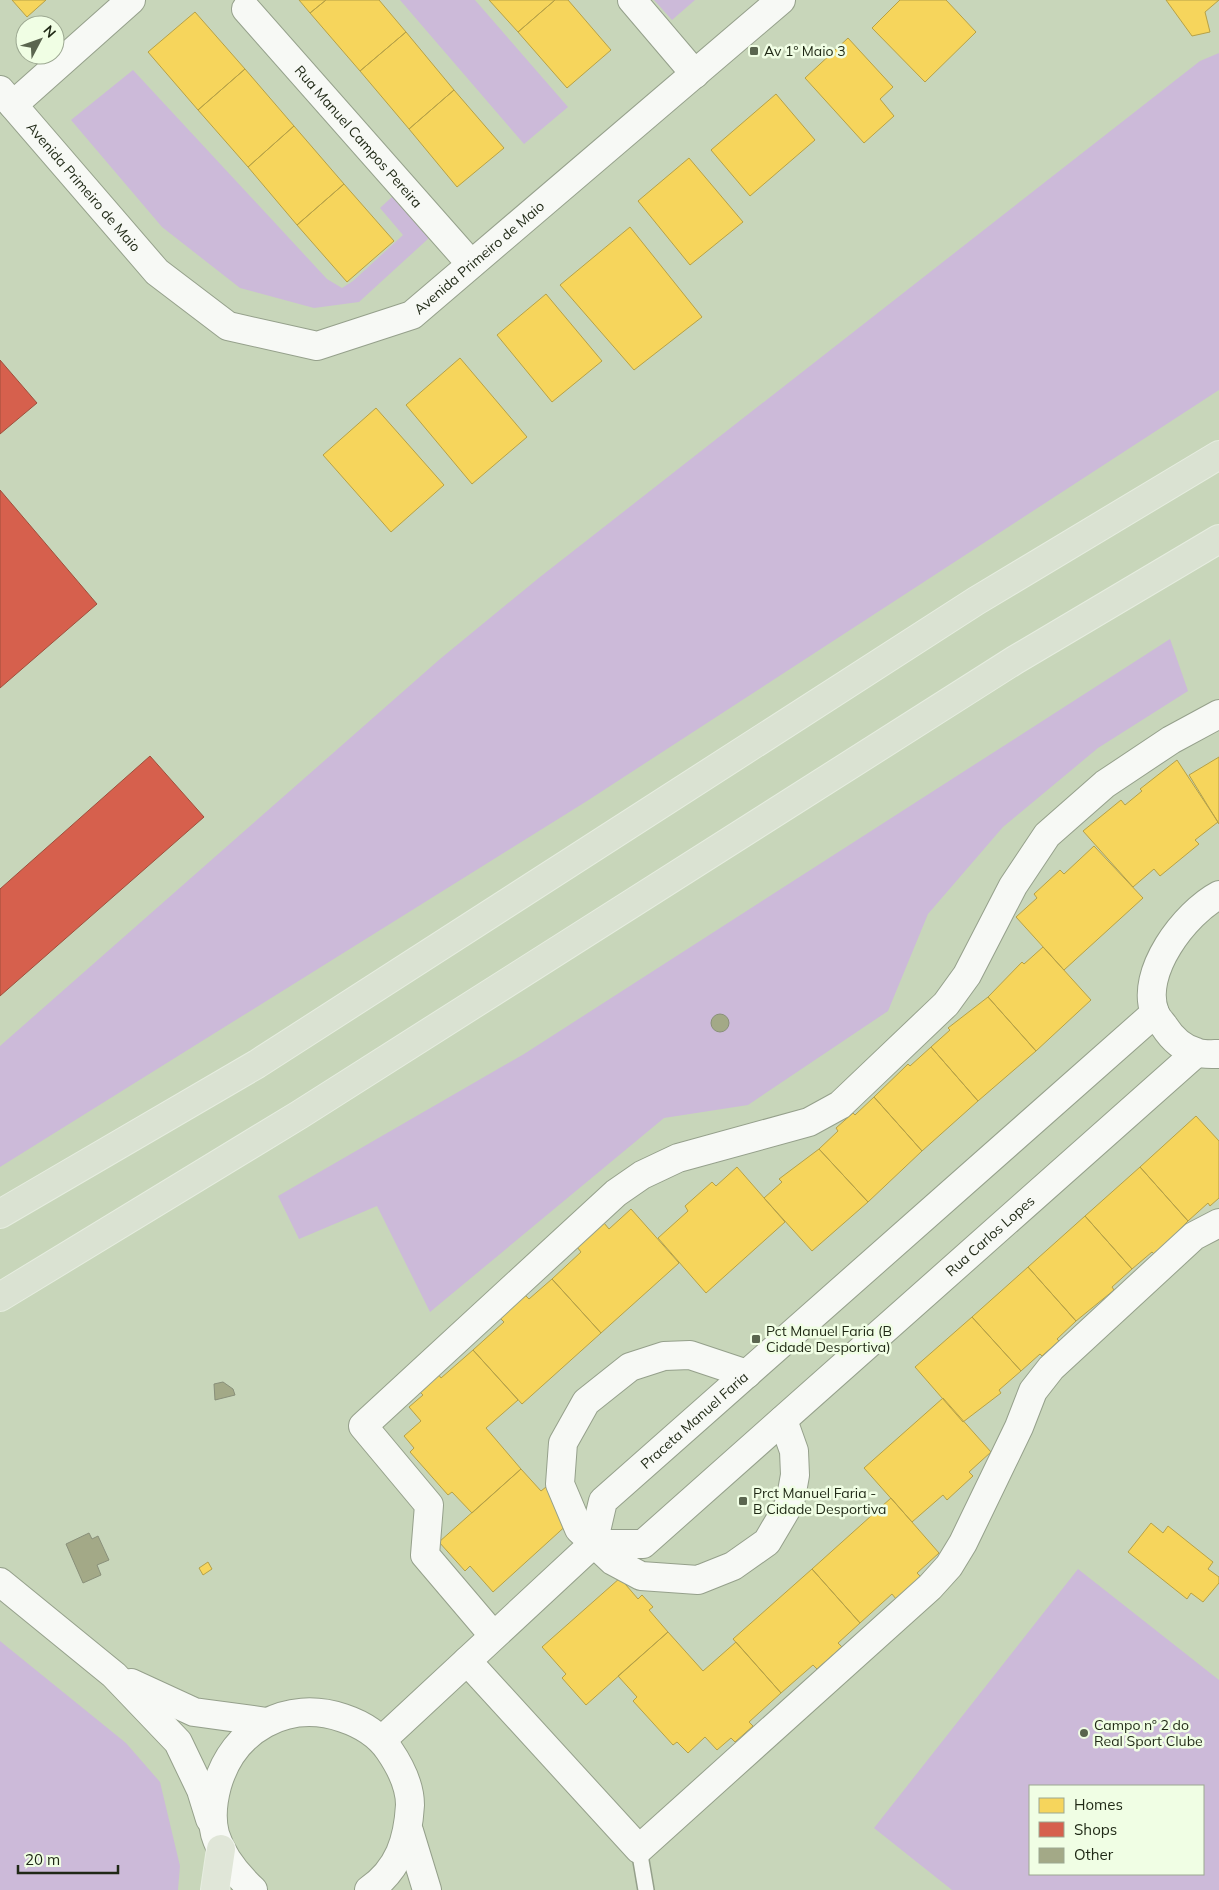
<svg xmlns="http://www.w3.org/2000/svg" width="1219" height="1890" font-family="Mulish,sans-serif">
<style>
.green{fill:#ccbad9;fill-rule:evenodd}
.homes{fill:#f6d55c;stroke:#b6a147}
.shops{fill:#d6604d;stroke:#9f4f3c}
.building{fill:#a3a987;stroke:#89907a}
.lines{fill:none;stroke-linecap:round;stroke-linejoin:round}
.service-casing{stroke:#95a08b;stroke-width:18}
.minor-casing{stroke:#95a08b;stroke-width:30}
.tertiary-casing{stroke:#95a08b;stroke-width:30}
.trunk-casing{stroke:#e6ede0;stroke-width:30}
.motorway-casing{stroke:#e6ede0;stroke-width:30}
.service{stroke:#f7f9f5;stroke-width:15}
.minor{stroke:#f7f9f5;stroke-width:28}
.tertiary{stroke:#f7f9f5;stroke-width:28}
.trunk{stroke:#e0e6d8;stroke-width:28}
.motorway{stroke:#dae2d2;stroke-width:28}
.poi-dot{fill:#5a654f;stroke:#f0fee4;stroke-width:2}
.labels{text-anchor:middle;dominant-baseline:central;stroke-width:5;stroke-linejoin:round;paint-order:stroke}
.poi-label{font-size:14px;fill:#1f2815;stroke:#f0fee4;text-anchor:start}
.street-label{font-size:14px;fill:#1f2815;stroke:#f0fee4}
</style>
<rect width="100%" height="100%" fill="#c8d6ba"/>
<path class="green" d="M 400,0 L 475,0 L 568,107 L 524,144 Z
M 654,0 L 695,0 L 672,20 Z
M 1219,53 L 1219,390 L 587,801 L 0,1167 L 0,1046 L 440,659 L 540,577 L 1200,61 Z
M 133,70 L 327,279 L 342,288 L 353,281 L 403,235 L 380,208 L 393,196 L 429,238 L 359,302 L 314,308 L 240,288 L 162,227 L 71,120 Z
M 1170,639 L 1188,691 L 1098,748 L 1003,827 L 928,914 L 888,1011 L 748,1105 L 664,1118 L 430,1312 L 377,1206 L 299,1239 L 278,1196 L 524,1054 Z
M 1078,1569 L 1219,1680 L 1219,1890 L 952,1890 L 874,1828 ZM 1030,1786 L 1203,1786 L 1203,1874 L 1030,1874 Z
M 0,1641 L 126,1743 L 160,1782 L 180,1866 L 178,1890 L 0,1890 Z"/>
<path class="homes" d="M 12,0 L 46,0 L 27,17 Z
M 299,0 L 326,0 L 310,13 Z
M 326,0 L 379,0 L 406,32 L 360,71 L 310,13 Z
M 489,0 L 555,0 L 518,32 Z
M 555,0 L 568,0 L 611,50 L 567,88 L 518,32 Z
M 900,0 L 946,0 L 976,32 L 925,82 L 872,28 Z
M 1166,0 L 1219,0 L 1205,12 L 1210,32 L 1192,36 Z
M 195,12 L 245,69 L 198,110 L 148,52 Z
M 406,32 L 454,90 L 409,129 L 360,71 Z
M 848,38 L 893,87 L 880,99 L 894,116 L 864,143 L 805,78 Z
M 245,69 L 294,126 L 248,167 L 198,110 Z
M 454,90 L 504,148 L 457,187 L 409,129 Z
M 776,94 L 815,140 L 750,196 L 711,150 Z
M 294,126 L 344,184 L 297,225 L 248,167 Z
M 689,158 L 743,222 L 690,265 L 638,201 Z
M 344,184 L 394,241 L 347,282 L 297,225 Z
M 630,227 L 702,317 L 634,370 L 560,285 Z
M 546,294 L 602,361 L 552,402 L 497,335 Z
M 460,358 L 527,437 L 472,484 L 406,405 Z
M 376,408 L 444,485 L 391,532 L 323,455 Z
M 1219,757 L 1219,824 L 1189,775 Z
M 1177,760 L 1218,822 L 1195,840 L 1199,844 L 1160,876 L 1154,869 L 1133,887 L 1083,831 L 1121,800 L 1125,805 L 1142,791 L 1140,789 Z
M 1094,846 L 1143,898 L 1064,970 L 1016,917 L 1037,898 L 1034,894 L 1060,870 L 1064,874 Z
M 1043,947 L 1091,1000 L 1036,1051 L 988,997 L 1022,962 L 1024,964 Z
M 988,997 L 1036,1051 L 978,1101 L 931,1047 L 950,1030 L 948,1028 Z
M 931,1047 L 978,1101 L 922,1151 L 874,1097 L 908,1064 L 910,1066 Z
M 874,1097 L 922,1151 L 868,1202 L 819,1149 L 838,1131 L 836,1128 L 853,1113 L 855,1115 Z
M 1196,1116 L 1219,1141 L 1219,1198 L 1210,1206 L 1208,1203 L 1188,1221 L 1140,1167 Z
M 819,1149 L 868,1202 L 812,1251 L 764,1198 L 782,1182 L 779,1179 Z
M 737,1167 L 785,1222 L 706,1293 L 658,1238 L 688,1211 L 685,1206 L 712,1182 L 716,1186 Z
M 1140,1167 L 1188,1221 L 1155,1255 L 1152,1252 L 1132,1269 L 1085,1216 Z
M 631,1209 L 679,1263 L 601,1333 L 552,1279 L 581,1252 L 577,1247 L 604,1223 L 609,1229 Z
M 1085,1216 L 1132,1269 L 1112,1287 L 1114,1290 L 1076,1321 L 1028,1267 Z
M 1028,1267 L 1076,1321 L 1057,1339 L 1059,1341 L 1042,1356 L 1040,1354 L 1021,1371 L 972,1317 Z
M 552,1279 L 601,1333 L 522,1404 L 473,1350 L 504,1322 L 500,1318 L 525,1295 L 529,1299 Z
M 972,1317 L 1021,1371 L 999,1390 L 1001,1393 L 963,1422 L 915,1367 Z
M 473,1350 L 518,1400 L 486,1428 L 521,1469 L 472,1513 L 452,1492 L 448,1495 L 410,1452 L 414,1448 L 404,1436 L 421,1421 L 409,1407 L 423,1395 L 419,1391 L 438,1374 L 441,1378 Z
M 943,1398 L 991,1452 L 969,1472 L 973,1476 L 947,1500 L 943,1495 L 912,1522 L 864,1468 Z
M 521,1469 L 541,1491 L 546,1487 L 558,1501 L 554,1505 L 570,1522 L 493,1592 L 470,1566 L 465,1571 L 439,1542 Z
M 891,1498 L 939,1553 L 917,1573 L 921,1577 L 896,1599 L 892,1594 L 860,1623 L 812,1569 Z
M 1151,1523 L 1163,1533 L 1168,1526 L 1213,1562 L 1208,1569 L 1219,1577 L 1219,1583 L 1203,1602 L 1191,1593 L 1187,1599 L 1128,1552 Z
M 208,1562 L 212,1569 L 203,1575 L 199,1568 Z
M 812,1569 L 860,1623 L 838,1643 L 842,1647 L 817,1669 L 813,1665 L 781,1693 L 733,1639 Z
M 620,1578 L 638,1599 L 642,1595 L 653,1607 L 649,1610 L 668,1632 L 586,1705 L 562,1678 L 566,1674 L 542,1647 Z
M 668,1632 L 703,1671 L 736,1642 L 781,1693 L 749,1722 L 753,1726 L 735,1742 L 731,1738 L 717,1750 L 705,1737 L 688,1753 L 677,1742 L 673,1745 L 633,1701 L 637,1697 L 618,1676 Z"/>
<path class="shops" d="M 0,360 L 37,403 L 0,434 Z
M 0,490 L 97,604 L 0,688 Z
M 150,756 L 204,817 L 0,996 L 0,889 Z"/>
<path class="building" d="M711 1023a9 9 0 1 1 18 0a9 9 0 1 1-18 0Z
M 223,1382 L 233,1389 L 235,1395 L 215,1400 L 214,1384 Z
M 89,1533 L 92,1539 L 98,1536 L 109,1560 L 97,1565 L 101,1575 L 83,1583 L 66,1544 Z"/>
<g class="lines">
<defs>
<path id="service" d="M 639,1849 L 646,1890"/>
<g id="minor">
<path d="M 632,0 L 695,74"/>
<path id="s1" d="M 246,9 L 471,264"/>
<path id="s2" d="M 0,90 L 157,272 L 228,326 L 317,346 L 412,315 L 781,0"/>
<path d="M 13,105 L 131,0"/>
<path d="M 493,1635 L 425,1555 L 429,1505 L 363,1426 L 616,1193 L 642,1175 L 678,1158 L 809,1122 L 840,1105 L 946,1004 L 967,975 L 1013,886 L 1047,835 L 1105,784 L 1171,740 L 1219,714"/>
<path d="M 467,1661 L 639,1849 L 930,1587 L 949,1566 L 963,1543 L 1019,1427 L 1033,1391 L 1051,1368 L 1194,1236 L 1219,1223"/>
</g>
<g id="tertiary">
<path d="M 1219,895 C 1185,913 1139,973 1155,1013 C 1157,1018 1161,1022 1164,1026 C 1171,1037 1182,1048 1196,1052 C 1203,1055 1212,1054 1219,1054"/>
<path d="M 747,1374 L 690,1355 L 664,1356 L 630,1367 L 586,1402 L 563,1443 L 560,1484 L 579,1529 L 613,1561 L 641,1576 L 698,1580 L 733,1566 L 767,1542 L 790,1503 L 795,1475 L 794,1451 L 783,1420"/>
<path id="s3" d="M 593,1544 L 643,1544 L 1196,1053"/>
<path d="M 0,1582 L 114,1675 L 178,1742 L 201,1790 L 210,1819"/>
<path d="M 131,1683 L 194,1712 L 267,1722"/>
<path id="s4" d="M 382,1740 L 593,1544 L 603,1501 L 1155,1013"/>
<path d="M 409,1831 L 427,1890"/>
<path d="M 253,1890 C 236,1874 222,1857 215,1834 C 211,1819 213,1801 217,1786 C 233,1729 287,1699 343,1718 C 361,1724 378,1734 389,1750 C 400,1766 410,1785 410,1805 C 408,1840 399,1869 369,1890"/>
</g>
<path id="trunk" d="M 215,1890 L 221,1849"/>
<path id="motorway" d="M 0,1214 L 257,1064 L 976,601 L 1219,455
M 0,1297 L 299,1115 L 1015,660 L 1219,539"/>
</defs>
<use href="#service" class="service-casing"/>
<use href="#minor" class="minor-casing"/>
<use href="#tertiary" class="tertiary-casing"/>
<use href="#trunk" class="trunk-casing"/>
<use href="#motorway" class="motorway-casing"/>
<use href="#service" class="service"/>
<use href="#minor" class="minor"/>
<use href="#tertiary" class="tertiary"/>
<use href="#trunk" class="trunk"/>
<use href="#motorway" class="motorway"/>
</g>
<g class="poi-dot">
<rect x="749" y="46" width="10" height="10" rx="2.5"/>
<rect x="751" y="1334" width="10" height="10" rx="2.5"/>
<rect x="738" y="1496" width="10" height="10" rx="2.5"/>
<circle cx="1084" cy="1733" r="5"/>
</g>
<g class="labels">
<g class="poi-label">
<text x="764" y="51">Av 1º Maio 3</text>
<text x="766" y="1331">Pct Manuel Faria (B<tspan x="766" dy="16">Cidade Desportiva)</tspan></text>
<text x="753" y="1493">Prct Manuel Faria -<tspan x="753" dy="16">B Cidade Desportiva</tspan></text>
<text x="1094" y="1725">Campo nº 2 do<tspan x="1094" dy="16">Real Sport Clube</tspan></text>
</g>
<g class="street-label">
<text stroke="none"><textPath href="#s1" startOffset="170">Rua Manuel Campos Pereira</textPath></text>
<text stroke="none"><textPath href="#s2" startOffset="128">Avenida Primeiro de Maio</textPath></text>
<text stroke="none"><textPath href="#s2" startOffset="609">Avenida Primeiro de Maio</textPath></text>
<text stroke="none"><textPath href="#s3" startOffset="514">Rua Carlos Lopes</textPath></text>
<text stroke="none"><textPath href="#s4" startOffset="454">Praceta Manuel Faria</textPath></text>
</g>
</g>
<rect x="1029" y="1785" width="175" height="90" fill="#f0fee4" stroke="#9ca891"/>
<rect x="1039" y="1798" width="25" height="15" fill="#f6d55c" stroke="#9ca891"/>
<text x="1074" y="1810" font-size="15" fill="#1f2815">Homes</text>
<rect x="1039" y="1822" width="25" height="15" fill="#d6604d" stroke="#9ca891"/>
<text x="1074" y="1835" font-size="15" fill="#1f2815">Shops</text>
<rect x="1039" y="1848" width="25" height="15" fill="#a3a987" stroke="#9ca891"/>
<text x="1074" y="1860" font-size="15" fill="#1f2815">Other</text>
<g transform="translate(40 40) rotate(49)"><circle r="24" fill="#f0fee4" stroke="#9ca891"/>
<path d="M0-4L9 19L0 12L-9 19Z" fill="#5a654f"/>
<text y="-8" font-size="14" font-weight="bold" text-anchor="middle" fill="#1f2815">N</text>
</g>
<path d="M18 1865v8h100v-8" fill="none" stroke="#1f2815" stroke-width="2.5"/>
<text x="25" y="1865" font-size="15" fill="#1f2815" stroke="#f0fee4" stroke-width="4" paint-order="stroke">20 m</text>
</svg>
